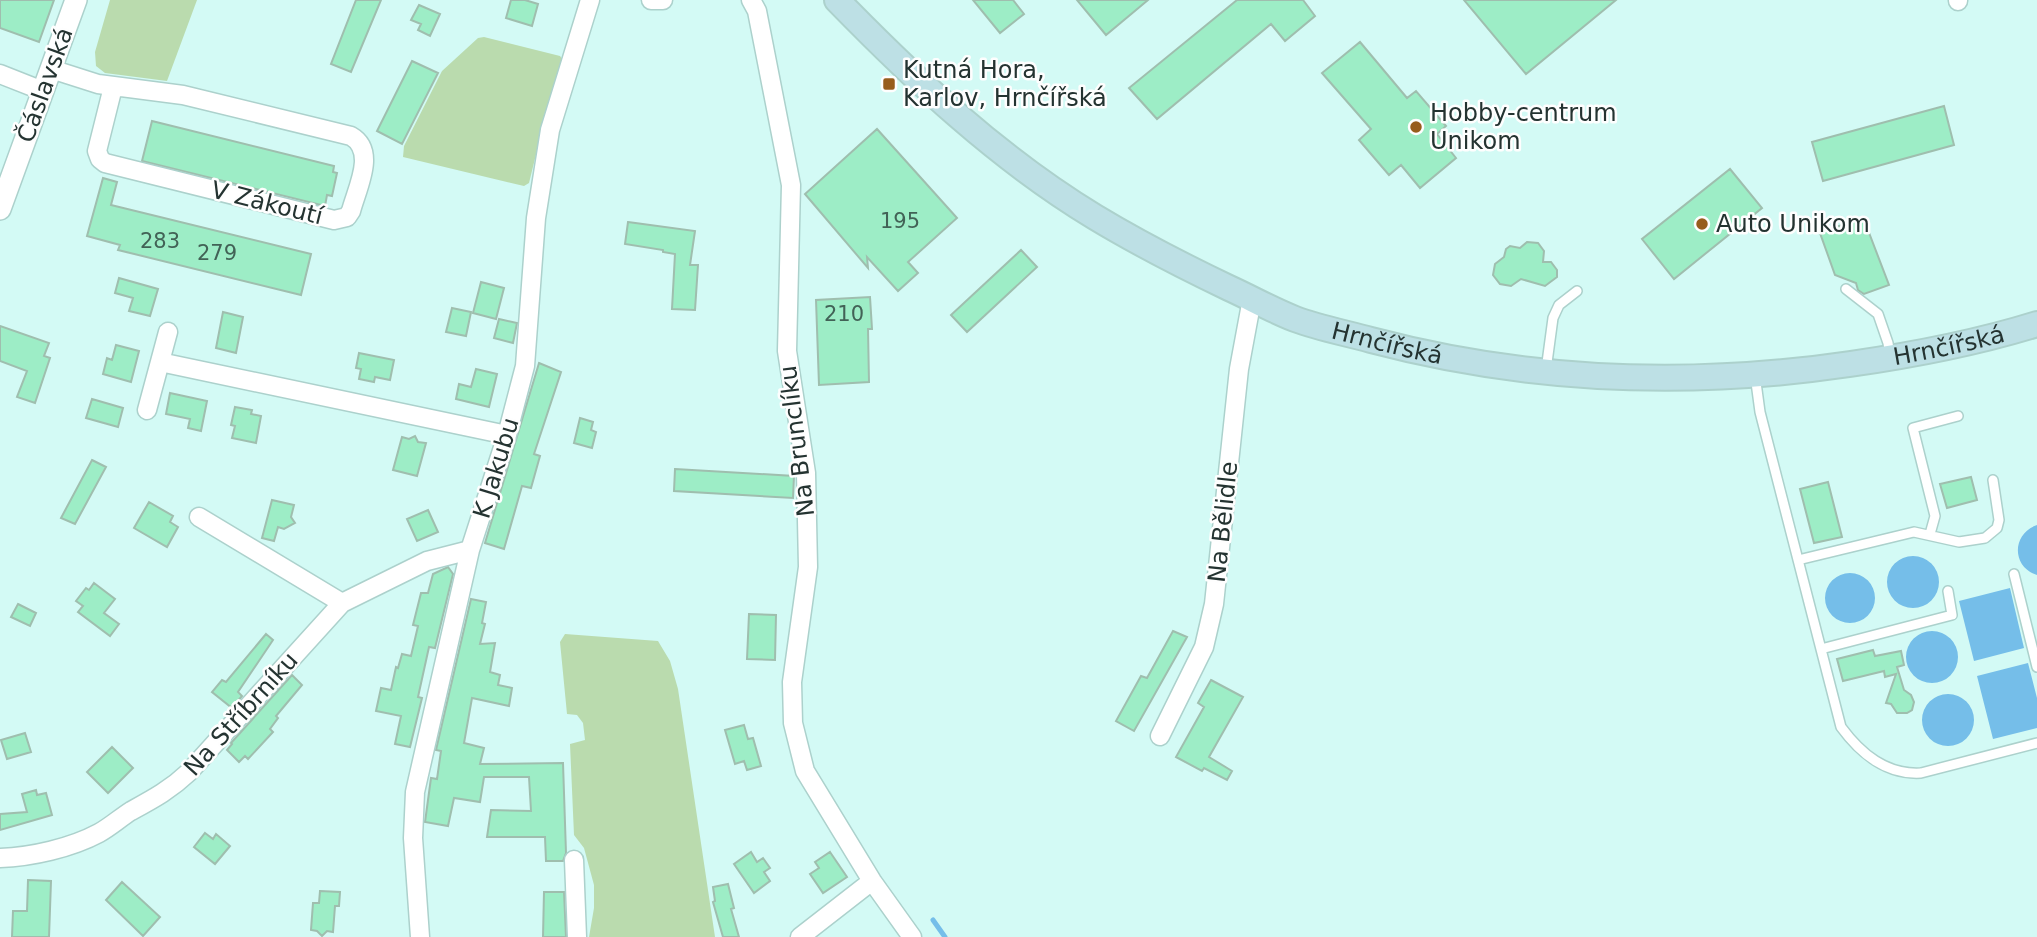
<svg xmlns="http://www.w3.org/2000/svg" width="2037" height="937" font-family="'DejaVu Sans',sans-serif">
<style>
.green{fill:#badbae}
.water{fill:#75bee9}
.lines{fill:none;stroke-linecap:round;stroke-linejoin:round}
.stream{stroke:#75bee9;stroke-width:5}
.building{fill:#9dedc6;stroke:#9fbeae;stroke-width:2}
.service-casing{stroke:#acd1cc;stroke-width:12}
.minor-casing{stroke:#acd1cc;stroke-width:21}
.tertiary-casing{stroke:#acd1cc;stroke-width:24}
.secondary-casing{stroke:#acd1cc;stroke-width:28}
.service{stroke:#fff;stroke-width:9}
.minor{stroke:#fff;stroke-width:18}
.tertiary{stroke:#fff;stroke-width:21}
.secondary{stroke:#bde0e5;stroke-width:24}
.poi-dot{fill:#975d1c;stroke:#fefefe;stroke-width:2.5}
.labels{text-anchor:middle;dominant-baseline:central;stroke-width:5;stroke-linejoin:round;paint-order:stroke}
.number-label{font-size:21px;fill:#426256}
.poi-label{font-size:24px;fill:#243331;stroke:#fefefe;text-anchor:start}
.street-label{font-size:24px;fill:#243331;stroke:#fefefe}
</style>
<rect width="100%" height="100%" fill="#d3faf5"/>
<path class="green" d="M 110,0 L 197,0 L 167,81 L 105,73 L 96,66 L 95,52 Z
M 484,37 L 560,56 L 563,60 L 548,106 L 529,183 L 524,186 L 403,157 L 404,146 L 442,71 L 478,38 Z
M 565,634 L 658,641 L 670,661 L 678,689 L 715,937 L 589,937 L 594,908 L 594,885 L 584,848 L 574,835 L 570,744 L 585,740 L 583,723 L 577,715 L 567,714 L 560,642 Z"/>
<path class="water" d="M 2037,525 L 2037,575 C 2011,567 2012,533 2037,525 Z
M1887 582a26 26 0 1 1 52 0a26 26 0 1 1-52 0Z
M1825 598a25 25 0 1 1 50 0a25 25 0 1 1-50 0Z
M 2010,588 L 2024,648 L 1974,661 L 1959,601 Z
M1906 657a26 26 0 1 1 52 0a26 26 0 1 1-52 0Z
M 2028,663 L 2037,698 L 2037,728 L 1993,739 L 1977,676 Z
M1922 720a26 26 0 1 1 52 0a26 26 0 1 1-52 0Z"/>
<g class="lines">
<path class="stream" d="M 933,920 L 945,937"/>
</g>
<path class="building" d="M 0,0 L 54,0 L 39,42 L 0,28 Z
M 356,0 L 381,0 L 351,72 L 331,64 Z
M 511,0 L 525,0 L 538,4 L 532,26 L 506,18 Z
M 973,0 L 1013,0 L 1024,14 L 1000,33 Z
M 1077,0 L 1148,0 L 1106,35 Z
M 1237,0 L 1303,0 L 1315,16 L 1285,41 L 1271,24 L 1157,119 L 1129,88 Z
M 1464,0 L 1616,0 L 1526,74 Z
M 419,5 L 440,14 L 430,36 L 418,30 L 421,24 L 411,20 Z
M 1360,42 L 1407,98 L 1416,91 L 1446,126 L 1437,134 L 1456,158 L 1420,188 L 1401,165 L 1389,175 L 1359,140 L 1371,129 L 1322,73 Z
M 412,61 L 438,73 L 402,144 L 377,131 Z
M 1944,106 L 1954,145 L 1823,181 L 1812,142 Z
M 152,121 L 334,166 L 333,172 L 337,173 L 332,196 L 327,195 L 325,206 L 142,161 Z
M 877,129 L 957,218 L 908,262 L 918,273 L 898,291 L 867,257 L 868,268 L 805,194 Z
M 1730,169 L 1762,208 L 1674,279 L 1642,239 Z
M 103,178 L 117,182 L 111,205 L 311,254 L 301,295 L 118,250 L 120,245 L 87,236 Z
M 1863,217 L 1889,285 L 1864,294 L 1858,290 L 1856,283 L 1835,275 L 1820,233 Z
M 628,222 L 695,231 L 690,265 L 698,265 L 695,310 L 672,309 L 675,254 L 663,252 L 663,250 L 625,244 Z
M 1527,242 L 1538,243 L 1544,251 L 1543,262 L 1551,262 L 1557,270 L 1557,277 L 1545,286 L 1521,279 L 1511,286 L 1500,284 L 1493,275 L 1495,264 L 1504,257 L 1506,249 L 1510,246 L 1520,248 Z
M 1021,250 L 1037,267 L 967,332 L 951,315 Z
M 119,278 L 158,289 L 150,316 L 129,311 L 133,298 L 115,293 Z
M 481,282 L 504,288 L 496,319 L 473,313 Z
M 870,297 L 872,329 L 868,329 L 869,382 L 819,385 L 816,300 Z
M 452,308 L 471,312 L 466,336 L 446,332 Z
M 223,312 L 243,317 L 236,353 L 216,348 Z
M 499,319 L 517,323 L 513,343 L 494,338 Z
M 0,326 L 49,343 L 44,356 L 50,358 L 35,403 L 17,397 L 27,371 L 0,361 Z
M 116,345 L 139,351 L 131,382 L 103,374 L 107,358 L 112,360 Z
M 359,353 L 394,360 L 390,380 L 375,377 L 374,382 L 359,379 L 361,369 L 356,368 Z
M 539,363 L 561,372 L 534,454 L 540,456 L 531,488 L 522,486 L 504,549 L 485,543 Z
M 476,369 L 497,374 L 489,407 L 456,399 L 459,384 L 471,387 Z
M 170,393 L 207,401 L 201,431 L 188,428 L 190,419 L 166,414 Z
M 92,399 L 123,408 L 118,427 L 86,418 Z
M 235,407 L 252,410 L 251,414 L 261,416 L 256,443 L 232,438 L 235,426 L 231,425 Z
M 580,418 L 593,422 L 591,430 L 596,432 L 592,448 L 574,443 Z
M 415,436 L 418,442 L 426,443 L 417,476 L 393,470 L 402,437 L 409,439 Z
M 92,460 L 106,467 L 75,524 L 61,518 Z
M 675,469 L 794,476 L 793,498 L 674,491 Z
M 1971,477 L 1977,500 L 1947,508 L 1940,484 Z
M 1828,482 L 1842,537 L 1814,543 L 1800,489 Z
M 272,500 L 294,505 L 291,517 L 295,523 L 284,529 L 278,527 L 274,541 L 262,538 Z
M 149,502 L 173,516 L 170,522 L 178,527 L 167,547 L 134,528 Z
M 428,510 L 438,532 L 417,541 L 407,519 Z
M 448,567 L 453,574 L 435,648 L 429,647 L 418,697 L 422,698 L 410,747 L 395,744 L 401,716 L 376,711 L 381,688 L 391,690 L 396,667 L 398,668 L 402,654 L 411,656 L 418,626 L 413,625 L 421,593 L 428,593 L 433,574 Z
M 94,583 L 115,599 L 104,613 L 119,624 L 110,636 L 78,612 L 83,606 L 76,601 L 86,588 L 89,590 Z
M 471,599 L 486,602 L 482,623 L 485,624 L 480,644 L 495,643 L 490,672 L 500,675 L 498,685 L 512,688 L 509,706 L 472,698 L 464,743 L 484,748 L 480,764 L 563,763 L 566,853 L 563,861 L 546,861 L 545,837 L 487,837 L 491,810 L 531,811 L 529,777 L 484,777 L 480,802 L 454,798 L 448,826 L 425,822 L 431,778 L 437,779 L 441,751 L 436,750 Z
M 18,604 L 36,613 L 30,626 L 11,617 Z
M 749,614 L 776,615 L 775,660 L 747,659 Z
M 1173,631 L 1187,637 L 1134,731 L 1116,721 L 1141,676 L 1147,678 Z
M 266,634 L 273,640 L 238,692 L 242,696 L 232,708 L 212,692 L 222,680 L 226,682 Z
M 1873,650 L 1875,656 L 1901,651 L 1904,665 L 1897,667 L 1904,690 L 1911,695 L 1914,702 L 1912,710 L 1907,713 L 1897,713 L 1891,704 L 1886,703 L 1896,674 L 1885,677 L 1884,671 L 1843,681 L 1837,659 Z
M 292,675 L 302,685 L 276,716 L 278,718 L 270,729 L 273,732 L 248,759 L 245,756 L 239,762 L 227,750 L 232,744 L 231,743 Z
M 1211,680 L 1243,697 L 1209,757 L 1232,771 L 1227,780 L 1204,768 L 1202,771 L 1176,757 L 1204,707 L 1198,703 Z
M 744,725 L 748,739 L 753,738 L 761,766 L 747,770 L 744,761 L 735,764 L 725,730 Z
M 25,733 L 31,752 L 7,759 L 1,740 Z
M 112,747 L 133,768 L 108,793 L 87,772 Z
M 36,790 L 37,795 L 46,793 L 52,815 L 0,830 L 0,814 L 27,812 L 22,794 Z
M 205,833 L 213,839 L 216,834 L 230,846 L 215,864 L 194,847 Z
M 751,852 L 757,862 L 763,858 L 770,868 L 764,872 L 770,881 L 754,893 L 734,864 Z
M 830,852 L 847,877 L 823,893 L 810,874 L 819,868 L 815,862 Z
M 28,880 L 51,881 L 49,937 L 12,937 L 13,911 L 27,911 Z
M 122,882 L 160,917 L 143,936 L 106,900 Z
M 728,884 L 734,908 L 731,909 L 739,937 L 723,937 L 713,902 L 715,901 L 713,887 Z
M 320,891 L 340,892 L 339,906 L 335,906 L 333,932 L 327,931 L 322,936 L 317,931 L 311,930 L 313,903 L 319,903 Z
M 544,892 L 564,892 L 566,937 L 543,937 Z"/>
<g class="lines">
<defs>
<path id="service" d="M 1846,289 L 1878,314 L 1888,343 L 1890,356
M 1546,370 L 1553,318 L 1559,305 L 1577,291
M 1755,375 L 1760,412 L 1841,727 C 1861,754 1886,775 1921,773 L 2037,743
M 1930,534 L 1935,516 L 1913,428 L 1958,416
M 1798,560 L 1914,532 L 1959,542 L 1985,538 L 1997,528 L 1999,520 L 1993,480
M 2014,574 L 2037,667
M 1821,649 L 1952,615 L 1948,591"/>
<path id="minor" d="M 651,0 L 663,0
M 751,0 L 757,11 L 791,185 L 787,351 L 806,473 L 808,567 L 792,682 L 793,723 L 805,771 L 872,881 L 912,937
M 1958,0 L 1958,1
M 51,69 L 98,84 L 183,95 L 351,136 C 377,151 357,188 351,211 L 347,217 L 334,220 L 105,163 L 100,159 L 97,151 L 113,87
M 0,74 L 43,91
M 160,362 L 507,435
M 147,410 L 168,332
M 199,517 L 342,603
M 1160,736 L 1204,647 L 1214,604 L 1239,369 L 1252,299
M 0,858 C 31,857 71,848 99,833 C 110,827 120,818 131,811 C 153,799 170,790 189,772 L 342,603 L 427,561 L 470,550
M 574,860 L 577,937
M 420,937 L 413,838 L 415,792 L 470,550 L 507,435 L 525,366 L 536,218 L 550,130 L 590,0
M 800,937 L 872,881"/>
<path id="tertiary" d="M 0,209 L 76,0"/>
<g id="secondary">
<path id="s1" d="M 837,0 C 915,80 999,159 1095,217 C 1138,243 1183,266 1229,288 C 1251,298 1272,310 1295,319 C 1319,328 1346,333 1371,340 C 1530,382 1687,388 1850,364 C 1913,355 1976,343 2037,324"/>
</g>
</defs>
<use href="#service" class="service-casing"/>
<use href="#minor" class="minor-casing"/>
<use href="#tertiary" class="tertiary-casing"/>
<use href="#secondary" class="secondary-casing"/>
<use href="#service" class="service"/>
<use href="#minor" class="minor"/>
<use href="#tertiary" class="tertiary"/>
<use href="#secondary" class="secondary"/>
</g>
<g class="poi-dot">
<rect x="882" y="77" width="14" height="14" rx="3.5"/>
<circle cx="1416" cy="127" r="7"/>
<circle cx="1702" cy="224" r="7"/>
</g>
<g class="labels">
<g class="number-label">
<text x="900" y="221">195</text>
<text x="160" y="241">283</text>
<text x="217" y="253">279</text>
<text x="844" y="314">210</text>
</g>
<g class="poi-label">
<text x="903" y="70">Kutná Hora,<tspan x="903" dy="28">Karlov, Hrnčířská</tspan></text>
<text x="1430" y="113">Hobby-centrum<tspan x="1430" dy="28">Unikom</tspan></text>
<text x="1716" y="224">Auto Unikom</text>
</g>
<g class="street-label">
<text transform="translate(45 85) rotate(-70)">Čáslavská</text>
<text transform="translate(267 203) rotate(14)">V Zákoutí</text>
<text stroke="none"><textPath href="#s1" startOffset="658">Hrnčířská</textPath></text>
<text stroke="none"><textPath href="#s1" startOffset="1225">Hrnčířská</textPath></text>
<text transform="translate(797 441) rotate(-97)">Na Brunclíku</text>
<text transform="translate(496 468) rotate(-73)">K Jakubu</text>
<text transform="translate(1223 522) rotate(-84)">Na Bělidle</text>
<text transform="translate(241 714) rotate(-48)">Na Stříbrníku</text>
</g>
</g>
</svg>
